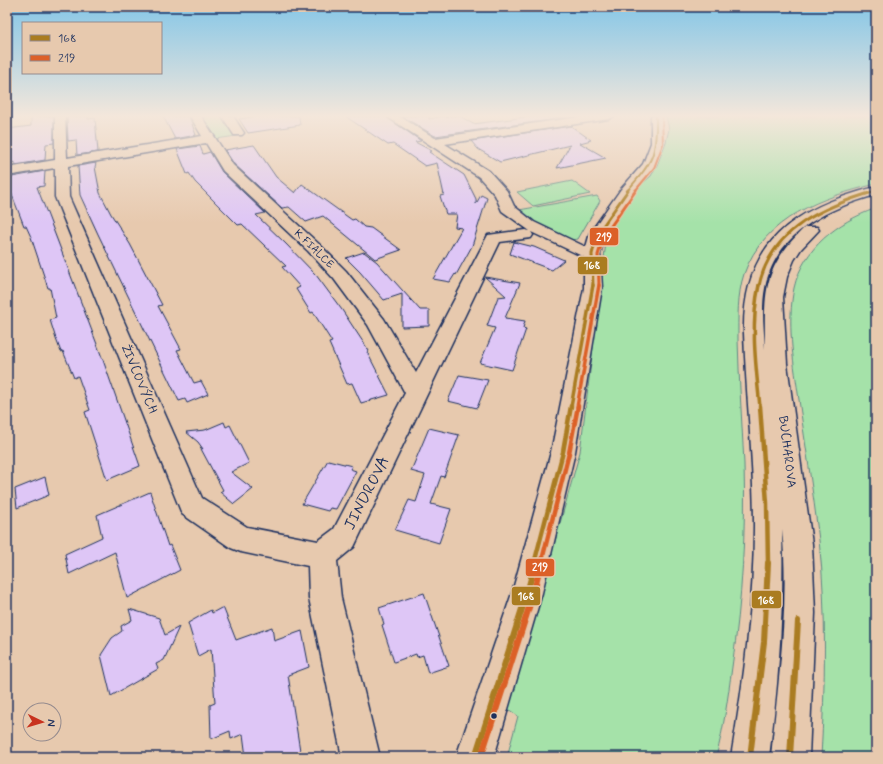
<svg xmlns="http://www.w3.org/2000/svg" width="883" height="764" font-family="Mynerve,sans-serif">
<style>
.green{fill:#a5e2a9;stroke:#608884}
.building{fill:#dec6f6;stroke:#1b2f5e}
.lines{fill:none;stroke-linecap:round;stroke-linejoin:round}
.minor-casing{stroke:#1b2f5e;stroke-width:3}
.major-casing{stroke:#1b2f5e;stroke-width:3}
.minor{fill:#e7c9ae;fill-rule:evenodd}
.major{fill:#e7c9ae;fill-rule:evenodd}
.bus-1-far4-casing{stroke:#e7c9ae;stroke-width:3.5}
.bus-1-far3-casing{stroke:#e7c9ae;stroke-width:5}
.bus-1-far2-casing{stroke:#e7c9ae;stroke-width:6}
.bus-1-far1-casing{stroke:#e7c9ae;stroke-width:8}
.bus-1-casing{stroke:#e7c9ae;stroke-width:9}
.bus-2-far4-casing{stroke:#e7c9ae;stroke-width:3.5}
.bus-2-far3-casing{stroke:#e7c9ae;stroke-width:5}
.bus-2-far2-casing{stroke:#e7c9ae;stroke-width:6}
.bus-2-far1-casing{stroke:#e7c9ae;stroke-width:8}
.bus-2-casing{stroke:#e7c9ae;stroke-width:9}
.bus-1-far4{stroke:#aa7c21;stroke-width:2}
.bus-1-far3{stroke:#aa7c21;stroke-width:3}
.bus-1-far2{stroke:#aa7c21;stroke-width:3.5}
.bus-1-far1{stroke:#aa7c21;stroke-width:4.5}
.bus-1{stroke:#aa7c21;stroke-width:6}
.bus-2-far4{stroke:#dc6028;stroke-width:2}
.bus-2-far3{stroke:#dc6028;stroke-width:3}
.bus-2-far2{stroke:#dc6028;stroke-width:3.5}
.bus-2-far1{stroke:#dc6028;stroke-width:4.5}
.bus-2{stroke:#dc6028;stroke-width:6}
.bus-dot{fill:#1b2f5e;stroke:#e7c9ae;stroke-width:1.5}
.labels{text-anchor:middle;dominant-baseline:central;stroke-width:4;stroke-linejoin:round;paint-order:stroke}
.far-street-label{font-size:11px;fill:#1b2f5e;stroke:#e7c9ae}
.street-label{font-size:13px;fill:#1b2f5e;stroke:#e7c9ae}
.near-street-label{font-size:16px;fill:#1b2f5e;stroke:#e7c9ae}
.line-badge{stroke:#e7c9ae;stroke-width:1.5}
.badge-label{font-size:11px;text-anchor:middle;font-weight:bold;fill:#fff}
</style>
<rect width="100%" height="100%" fill="#e7c9ae"/>
<filter id="ink" filterUnits="userSpaceOnUse"><feTurbulence type="fractalNoise" baseFrequency=".025" numOctaves="2"/><feDisplacementMap in="SourceGraphic" scale="8" xChannelSelector="R" yChannelSelector="G"/><feConvolveMatrix kernelMatrix="1 2 1 2 8 2 1 2 1" color-interpolation-filters="sRGB"/></filter>
<g filter="url(#ink)">
<path class="green" d="M 202,116 L 223,116 L 243,135 L 216,139 Z
M 666,116 L 876,116 L 876,184 C 823,197 764,217 744,274 C 737,295 738,318 738,340 C 739,381 742,423 744,464 C 746,532 742,599 732,667 C 728,697 724,727 716,757 L 507,757 L 518,716 L 508,709 L 580,452 L 607,234 L 637,188 L 651,176 L 657,165 L 666,142 L 669,129 Z
M 572,181 L 590,194 L 533,206 L 517,192 Z
M 597,196 L 600,201 L 578,239 L 565,241 L 528,222 L 519,210 Z
M 874,209 L 876,210 L 876,757 L 821,757 C 825,684 827,612 819,540 C 813,491 805,442 798,393 C 793,358 787,323 794,288 C 803,248 838,222 874,209 Z"/>
<path class="building" d="M 31,116 L 54,116 L 54,143 L 46,144 L 45,160 L 15,165 L 15,162 L 10,163 L 12,148 L 7,149 L 7,129 L 31,126 Z
M 67,116 L 88,116 L 88,119 L 95,118 L 98,152 L 77,155 L 76,140 L 68,141 Z
M 163,116 L 189,116 L 196,135 L 175,139 Z
M 259,116 L 299,116 L 300,125 L 248,133 L 239,119 Z
M 345,116 L 385,116 L 421,141 L 415,142 L 432,151 L 429,152 L 464,175 L 476,199 L 476,204 L 481,195 L 487,198 L 472,246 L 456,275 L 455,274 L 450,282 L 433,279 L 462,228 L 455,227 L 457,214 L 446,214 L 440,196 L 444,195 L 437,163 L 425,166 L 393,144 L 388,145 Z
M 402,116 L 429,116 L 429,119 L 444,116 L 448,118 L 446,116 L 460,116 L 473,124 L 533,116 L 564,118 L 435,136 Z
M 571,126 L 591,140 L 580,143 L 606,158 L 557,168 L 570,145 L 500,162 L 478,149 L 471,141 Z
M 254,145 L 276,177 L 295,193 L 302,184 L 352,220 L 355,219 L 364,227 L 371,228 L 401,250 L 375,259 L 323,216 L 306,222 L 289,207 L 282,208 L 234,164 L 225,150 Z
M 200,146 L 203,154 L 210,152 L 222,172 L 265,213 L 256,215 L 286,244 L 316,275 L 342,310 L 369,351 L 367,352 L 389,395 L 361,403 L 352,383 L 347,384 L 329,343 L 332,342 L 313,312 L 311,313 L 296,289 L 300,287 L 282,267 L 286,266 L 242,224 L 238,225 L 195,182 L 189,173 L 187,174 L 177,149 Z
M 96,163 L 95,167 L 100,193 L 111,214 L 130,244 L 162,305 L 158,306 L 181,349 L 177,350 L 194,383 L 201,381 L 208,394 L 187,403 L 185,399 L 179,401 L 98,234 L 80,195 L 78,166 Z
M 45,171 L 44,186 L 37,187 L 103,360 L 140,466 L 107,480 L 85,412 L 90,410 L 78,376 L 74,378 L 63,351 L 61,352 L 56,339 L 50,320 L 56,318 L 50,288 L 48,288 L 31,237 L 26,226 L 24,226 L 9,187 L 12,177 Z
M 514,242 L 534,247 L 564,260 L 552,270 L 510,254 Z
M 364,252 L 377,262 L 420,310 L 429,310 L 429,326 L 402,327 L 402,294 L 384,300 L 360,272 L 346,258 Z
M 485,277 L 520,283 L 505,318 L 525,321 L 523,328 L 526,329 L 512,370 L 480,363 L 495,328 L 487,326 L 498,297 L 506,296 Z
M 459,375 L 488,380 L 477,408 L 448,401 Z
M 224,422 L 226,427 L 230,425 L 249,463 L 231,472 L 253,489 L 234,504 L 220,492 L 223,490 L 200,447 L 203,449 L 198,442 L 186,432 L 205,430 Z
M 429,428 L 459,435 L 444,477 L 441,476 L 431,504 L 451,509 L 439,543 L 395,530 L 409,500 L 416,502 L 425,475 L 411,471 Z
M 328,460 L 352,466 L 350,469 L 356,471 L 336,509 L 330,508 L 328,511 L 302,504 Z
M 45,477 L 49,495 L 17,508 L 15,489 Z
M 150,492 L 168,546 L 170,545 L 180,570 L 127,598 L 115,552 L 69,574 L 65,554 L 102,537 L 97,515 Z
M 424,593 L 449,666 L 428,673 L 423,655 L 417,657 L 416,654 L 394,662 L 382,625 L 384,624 L 379,608 Z
M 223,607 L 236,640 L 272,627 L 274,641 L 302,631 L 309,667 L 288,675 L 301,757 L 246,757 L 243,734 L 231,739 L 230,731 L 211,739 L 210,705 L 215,703 L 211,649 L 198,656 L 188,623 L 211,610 L 212,613 Z
M 129,609 L 159,618 L 165,635 L 179,627 L 164,660 L 156,664 L 158,669 L 111,696 L 101,655 L 112,638 L 122,631 L 121,626 L 132,620 Z"/>
<g class="lines">
<defs>
<path id="minor" d="M 55,116 L 65,116 L 67,158 L 202,136 L 190,116 L 201,116 L 233,165 L 320,245 L 346,271 L 384,319 L 416,373 L 488,235 L 525,230 L 530,231 L 502,211 L 495,195 L 479,177 L 386,116 L 399,116 L 435,138 L 586,116 L 614,116 L 609,119 L 445,144 L 489,171 L 507,191 L 514,206 L 534,222 L 586,247 L 590,233 L 621,189 L 643,164 L 651,143 L 651,116 L 661,116 L 663,143 L 655,165 L 631,194 L 606,233 L 600,254 L 602,288 L 575,452 L 542,593 L 494,757 L 456,757 L 512,593 L 551,452 L 584,288 L 584,257 L 531,232 L 533,235 L 531,238 L 500,242 L 354,547 L 337,561 L 341,598 L 380,757 L 342,757 L 309,598 L 308,566 L 241,552 L 231,548 L 182,514 L 55,197 L 55,168 L 7,176 L 7,168 L 55,160 ZM 206,143 L 223,171 L 308,251 L 334,279 L 368,325 L 405,393 L 334,529 L 318,541 L 247,527 L 202,498 L 69,197 L 68,166 Z
M 222,116 L 233,116 L 244,133 L 242,135 L 234,135 Z"/>
<path id="major" d="M 876,187 L 876,195 C 827,208 775,234 765,288 C 761,308 764,329 765,349 C 765,292 761,270 805,227 L 817,227 L 819,230 L 801,249 L 794,260 L 787,277 L 783,297 L 787,364 L 812,544 L 815,613 L 809,757 L 771,757 C 778,682 790,604 782,529 C 784,606 779,681 769,757 L 731,757 C 744,680 754,604 754,526 C 754,461 746,397 744,333 C 742,242 795,207 876,187 Z"/>
</defs>
<use href="#minor" class="minor-casing"/>
<use href="#major" class="major-casing"/>
<use href="#minor" class="minor"/>
<use href="#major" class="major"/>
<defs>
<path id="bus-1-far4" d="M 627,191 C 653,161 657,156 656,116"/>
<path id="bus-1-far3" d="M 593,286 L 592,254 L 598,233 L 628,190
M 759,286 C 771,228 825,206 876,191"/>
<path id="bus-1-far2" d="M 759,285 C 750,325 756,367 760,407
M 571,407 L 593,285"/>
<path id="bus-1-far1" d="M 760,406 L 767,503 L 768,564
M 534,564 L 563,452 L 571,406"/>
<path id="bus-1" d="M 475,757 L 527,593 L 535,563
M 750,757 L 764,642 L 768,563
M 790,757 L 798,621"/>
<path id="bus-2-far4" d="M 635,191 L 654,168 L 663,144 L 662,116"/>
<path id="bus-2-far3" d="M 599,286 L 598,255 L 604,236 L 636,190"/>
<path id="bus-2-far2" d="M 577,407 L 599,285"/>
<path id="bus-2-far1" d="M 541,564 L 569,453 L 578,406"/>
<path id="bus-2" d="M 481,757 L 533,595 L 541,563"/>
</defs>
<use href="#bus-1-far4" class="bus-1-far4-casing"/>
<use href="#bus-1-far3" class="bus-1-far3-casing"/>
<use href="#bus-1-far2" class="bus-1-far2-casing"/>
<use href="#bus-1-far1" class="bus-1-far1-casing"/>
<use href="#bus-1" class="bus-1-casing"/>
<use href="#bus-2-far4" class="bus-2-far4-casing"/>
<use href="#bus-2-far3" class="bus-2-far3-casing"/>
<use href="#bus-2-far2" class="bus-2-far2-casing"/>
<use href="#bus-2-far1" class="bus-2-far1-casing"/>
<use href="#bus-2" class="bus-2-casing"/>
<use href="#bus-1-far4" class="bus-1-far4"/>
<use href="#bus-1-far3" class="bus-1-far3"/>
<use href="#bus-1-far2" class="bus-1-far2"/>
<use href="#bus-1-far1" class="bus-1-far1"/>
<use href="#bus-1" class="bus-1"/>
<use href="#bus-2-far4" class="bus-2-far4"/>
<use href="#bus-2-far3" class="bus-2-far3"/>
<use href="#bus-2-far2" class="bus-2-far2"/>
<use href="#bus-2-far1" class="bus-2-far1"/>
<use href="#bus-2" class="bus-2"/>
</g>
</g>
<linearGradient id="sky" x2="0" y2="1"><stop stop-color="#84c6e7"/><stop offset="0.52" stop-color="#f4e7db"/><stop offset="1" stop-color="#f4e7db" stop-opacity="0"/></linearGradient>
<rect width="883" height="223" fill="url(#sky)"/>
<circle class="bus-dot" cx="494" cy="716" r="3.5"/>
<g class="labels">
<g class="far-street-label">
<text transform="translate(314 249) rotate(44)">K FIALCE</text>
</g>
<g class="street-label">
<text transform="translate(139 379) rotate(67)">ŽIVCOVÝCH</text>
<text transform="translate(787 452) rotate(83)">BUCHAROVA</text>
</g>
<g class="near-street-label">
<text transform="translate(367 493) rotate(-63)">JINDROVA</text>
</g>
</g>
<g class="line-badge">
<rect x="589" y="227" width="30" height="19" rx="4" fill="#dc6028"/>
<rect x="577" y="256" width="31" height="19" rx="4" fill="#aa7c21"/>
<rect x="525" y="558" width="30" height="19" rx="4" fill="#dc6028"/>
<rect x="511" y="586" width="30" height="20" rx="4" fill="#aa7c21"/>
<rect x="751" y="590" width="31" height="19" rx="4" fill="#aa7c21"/>
</g>
<g class="badge-label">
<text x="604" y="241">219</text>
<text x="592" y="269">168</text>
<text x="540" y="571">219</text>
<text x="526" y="600">168</text>
<text x="766" y="604">168</text>
</g>
<rect width="883" height="764" fill="none" stroke="#e7c9ae" stroke-width="24"/>
<rect x="12" y="12" width="859" height="740" fill="none" stroke="#1b2f5e" stroke-width="1.5" filter="url(#ink)"/>
<rect x="22" y="22" width="140" height="52" fill="#e7c9ae" stroke="#958b8e"/>
<rect x="30" y="35" width="20" height="6" fill="#aa7c21" stroke="#958b8e"/>
<text x="58" y="42" font-size="12" fill="#1b2f5e">168</text>
<rect x="30" y="55" width="20" height="6" fill="#dc6028" stroke="#958b8e"/>
<text x="58" y="62" font-size="12" fill="#1b2f5e">219</text>
<g transform="translate(42 722) rotate(95)"><circle r="19" fill="#e7c9ae" stroke="#958b8e"/>
<path d="M0-3L7 15L0 10L-7 15Z" fill="#c8321e"/>
<text y="-6" font-size="11" font-weight="bold" text-anchor="middle" fill="#1b2f5e">N</text>
</g>
</svg>
